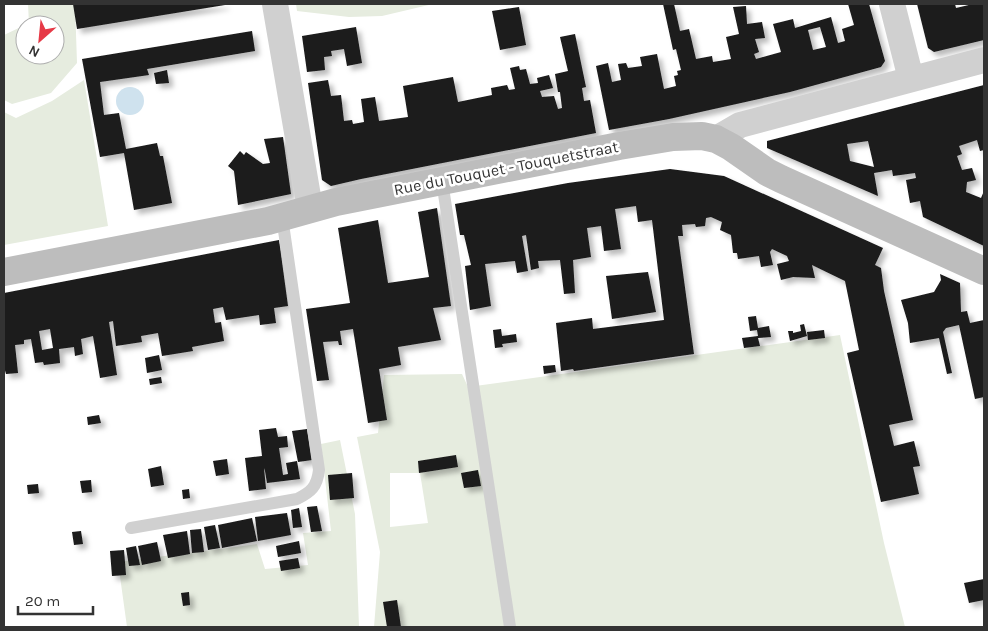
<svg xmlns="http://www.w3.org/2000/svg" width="988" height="631" font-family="Karla,sans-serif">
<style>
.green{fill:#e6ecdf;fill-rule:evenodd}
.water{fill:#cfe2ee}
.building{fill:#1a1a1a;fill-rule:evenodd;filter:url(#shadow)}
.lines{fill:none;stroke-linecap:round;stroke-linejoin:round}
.service{stroke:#d0d0d0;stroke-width:12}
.minor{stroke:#d0d0d0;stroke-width:26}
.secondary{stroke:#bdbdbd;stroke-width:28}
.labels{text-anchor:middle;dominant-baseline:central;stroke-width:5;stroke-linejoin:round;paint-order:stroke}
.street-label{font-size:16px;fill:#333;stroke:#fff}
</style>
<defs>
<filter id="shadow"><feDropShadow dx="4.5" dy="4.5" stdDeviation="2.5" flood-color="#0004"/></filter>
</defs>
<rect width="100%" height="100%" fill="#fff"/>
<path class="green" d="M 28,4 L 75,4 L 77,63 L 51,93 L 12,104 L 4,100 L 4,35 L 25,25 L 25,55 L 55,55 L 55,25 L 26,25 L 29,24 Z
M 296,4 L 433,4 L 382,16 L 349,17 L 297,11 Z
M 84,80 L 108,226 L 4,245 L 4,112 L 16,118 L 52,101 Z
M 840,335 L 884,543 L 905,627 L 374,627 L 380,552 L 357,437 L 378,433 L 384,375 L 462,374 L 468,387 ZM 390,473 L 420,473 L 428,523 L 390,527 Z
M 340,440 L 355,514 L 359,627 L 127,627 L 118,562 L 257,544 L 265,569 L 308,565 L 303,533 L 331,531 L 321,444 Z"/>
<path class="water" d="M116 101a14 14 0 1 1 28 0a14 14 0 1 1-28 0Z"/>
<path class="building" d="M 73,4 L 225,4 L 225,5 L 77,29 Z
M 663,4 L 674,4 L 680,31 L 689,29 L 696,59 L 712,56 L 713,62 L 731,59 L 726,37 L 739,34 L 733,7 L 746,6 L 747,24 L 762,22 L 765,38 L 755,39 L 759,52 L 754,54 L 756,59 L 781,52 L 773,24 L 793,19 L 795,28 L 831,17 L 838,43 L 845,41 L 842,29 L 854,25 L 848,4 L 869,4 L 885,61 L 881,67 L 790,92 L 669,119 L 609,130 L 596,66 L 608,63 L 612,82 L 621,80 L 618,64 L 626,63 L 628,68 L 642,66 L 640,57 L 657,54 L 664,89 L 676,86 L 674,76 L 678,75 L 677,71 L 681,70 L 676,49 L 673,50 ZM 820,27 L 826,47 L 813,50 L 808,30 Z
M 917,4 L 955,4 L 956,8 L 973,4 L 984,4 L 984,40 L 934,52 L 928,48 Z
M 519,7 L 526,45 L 500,50 L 492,11 Z
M 356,27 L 362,63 L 347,66 L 344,49 L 331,51 L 332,56 L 324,57 L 325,70 L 307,72 L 302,36 Z
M 252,31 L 255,51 L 147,69 L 149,75 L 100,82 L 104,115 L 119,113 L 126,149 L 157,143 L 160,156 L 163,156 L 172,203 L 134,210 L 124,153 L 100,157 L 82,59 Z
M 575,34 L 586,87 L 582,88 L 584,101 L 590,100 L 596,133 L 361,179 L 331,186 L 322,180 L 308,83 L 328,80 L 331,96 L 341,95 L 344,121 L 352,120 L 353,124 L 364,122 L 361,99 L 375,97 L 379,121 L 408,117 L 403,86 L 453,77 L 458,102 L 492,95 L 491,88 L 507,85 L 509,90 L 515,89 L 510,68 L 519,66 L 520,70 L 526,69 L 530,84 L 538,83 L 537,78 L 549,75 L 553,88 L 540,91 L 542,97 L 554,96 L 558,109 L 562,108 L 560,92 L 558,92 L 555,74 L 568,71 L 560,37 Z
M 167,70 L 169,83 L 156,84 L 154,73 Z
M 984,85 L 984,150 L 980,151 L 977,140 L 959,146 L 962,154 L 957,156 L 962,170 L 972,168 L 976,180 L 967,182 L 966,192 L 981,198 L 984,191 L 984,246 L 923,217 L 920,201 L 910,203 L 906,180 L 916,178 L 915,173 L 893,176 L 892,170 L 874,173 L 878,196 L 767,148 L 767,141 ZM 868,141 L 874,167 L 850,161 L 847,144 Z
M 283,137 L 291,194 L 238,205 L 234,171 L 228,166 L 240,151 L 244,155 L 246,152 L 263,164 L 270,163 L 264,139 Z
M 670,169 L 724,176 L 883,248 L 875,265 L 881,268 L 884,291 L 913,420 L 889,425 L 894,446 L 914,441 L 920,466 L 913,467 L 919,494 L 881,502 L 847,353 L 859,350 L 845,281 L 812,265 L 815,278 L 793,277 L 781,280 L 777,264 L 789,261 L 787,256 L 772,249 L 770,252 L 773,265 L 761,267 L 759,256 L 738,259 L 737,253 L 733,253 L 731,235 L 720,230 L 722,222 L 711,217 L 706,218 L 705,226 L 696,227 L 695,224 L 682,225 L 683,236 L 678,236 L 694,354 L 574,371 L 573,369 L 561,371 L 556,323 L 592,318 L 593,329 L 664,320 L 652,220 L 638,222 L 636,206 L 615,209 L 621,249 L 604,251 L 601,226 L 587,228 L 591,257 L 573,260 L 575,293 L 564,294 L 560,260 L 538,261 L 539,268 L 531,270 L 526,235 L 522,236 L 528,271 L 517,273 L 515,261 L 485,264 L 491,306 L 470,310 L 465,266 L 471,265 L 464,235 L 460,235 L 455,204 L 568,183 Z
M 437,208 L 451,306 L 433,308 L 441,340 L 398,347 L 401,365 L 379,369 L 387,420 L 368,423 L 353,329 L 340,331 L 342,345 L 339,345 L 338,341 L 323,342 L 329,380 L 317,381 L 306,309 L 350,303 L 338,228 L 378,220 L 388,283 L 429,277 L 418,212 Z
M 279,240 L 288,306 L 274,308 L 276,323 L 260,325 L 259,315 L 226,320 L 223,307 L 213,309 L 215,323 L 221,322 L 224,341 L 192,347 L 193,351 L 162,356 L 158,333 L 141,336 L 142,342 L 116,346 L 113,321 L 109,322 L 117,375 L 100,378 L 93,336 L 81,339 L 83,354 L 75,356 L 74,347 L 59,349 L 60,363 L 44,365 L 43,362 L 35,363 L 31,339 L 24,340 L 24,344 L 15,345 L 18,373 L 6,374 L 4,367 L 4,293 ZM 50,329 L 53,348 L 42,350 L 39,331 Z
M 648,272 L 656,312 L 612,319 L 606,276 Z
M 940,274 L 960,283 L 961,312 L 967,311 L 970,323 L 984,320 L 984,397 L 975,399 L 959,325 L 946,328 L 943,332 L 952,373 L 947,374 L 939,338 L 910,343 L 908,323 L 901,300 L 934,292 L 941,280 Z
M 756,316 L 758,328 L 769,326 L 771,337 L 758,338 L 760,346 L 744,348 L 742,338 L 758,336 L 757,330 L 750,331 L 748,317 Z
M 804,324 L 807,336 L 790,341 L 788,331 L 793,331 L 793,333 L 801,331 L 800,325 Z
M 501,329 L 502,336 L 516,334 L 517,342 L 502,344 L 503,347 L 495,348 L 493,330 Z
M 824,330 L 825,338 L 808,340 L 807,332 Z
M 159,355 L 162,370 L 147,373 L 145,358 Z
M 555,365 L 556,372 L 544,374 L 543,366 Z
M 161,377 L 162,383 L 150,385 L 149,379 Z
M 99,415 L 101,423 L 88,425 L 87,417 Z
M 276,428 L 278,437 L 287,436 L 288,447 L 279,448 L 283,475 L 288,474 L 286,463 L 297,461 L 300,479 L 267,483 L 265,471 L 274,469 L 265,471 L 264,468 L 266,489 L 249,491 L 245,458 L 262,456 L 259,430 Z
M 307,429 L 312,460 L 298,462 L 292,431 Z
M 456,455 L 458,467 L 419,473 L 418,461 Z
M 227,459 L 229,474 L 216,476 L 213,461 Z
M 161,466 L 164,485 L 151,487 L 148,469 Z
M 478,470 L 481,486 L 464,488 L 461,473 Z
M 352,473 L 354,498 L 330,500 L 328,475 Z
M 91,480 L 92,492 L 82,493 L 80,481 Z
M 38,484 L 39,493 L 28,494 L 27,485 Z
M 189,489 L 190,498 L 183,499 L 182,490 Z
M 317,506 L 322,531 L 311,532 L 307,507 Z
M 299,508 L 302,527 L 293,528 L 291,510 Z
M 287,513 L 291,535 L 258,541 L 255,517 Z
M 252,518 L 257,541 L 222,548 L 218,525 Z
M 215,525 L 220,548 L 208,550 L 204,527 Z
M 201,529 L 204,552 L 192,553 L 190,530 Z
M 81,531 L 83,544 L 74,545 L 72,532 Z
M 187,531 L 190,554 L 168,558 L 163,535 Z
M 299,541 L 301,553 L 278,557 L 276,546 Z
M 157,542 L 161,561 L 142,565 L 138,546 Z
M 136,546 L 140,565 L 129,566 L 126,548 Z
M 124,550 L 126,575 L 112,576 L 110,551 Z
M 298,558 L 300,568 L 281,571 L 279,561 Z
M 984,579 L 984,600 L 969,603 L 964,583 Z
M 189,592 L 190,605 L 183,606 L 181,593 Z
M 397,600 L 401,627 L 387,627 L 383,602 Z"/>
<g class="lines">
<path class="service" d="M 442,181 L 510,627
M 131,528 L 297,499 C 311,492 317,487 319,470 L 282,217"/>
<path class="minor" d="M 275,4 L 310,208
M 892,4 L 911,79
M 716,139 L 740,125 L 984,60"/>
<path class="secondary" d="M 4,272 L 268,221 L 336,202 L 619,146 L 673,137 L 702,136 L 716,139 L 731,147 L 767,172 L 781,179 L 984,271"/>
</g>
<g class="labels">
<g class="street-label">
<text transform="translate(506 168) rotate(-11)">Rue du Touquet - Touquetstraat</text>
</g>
</g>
<rect width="988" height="631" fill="none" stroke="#333333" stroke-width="10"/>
<g transform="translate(40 40) rotate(207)"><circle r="24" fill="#ffffff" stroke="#adadad"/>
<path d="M0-4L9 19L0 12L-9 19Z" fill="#e63946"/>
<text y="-8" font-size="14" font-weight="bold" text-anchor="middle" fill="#333333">N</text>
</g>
<path d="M18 606v8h75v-8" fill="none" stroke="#333333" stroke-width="2.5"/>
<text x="25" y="606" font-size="15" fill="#333333" stroke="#ffffff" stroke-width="4" paint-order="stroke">20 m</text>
</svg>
